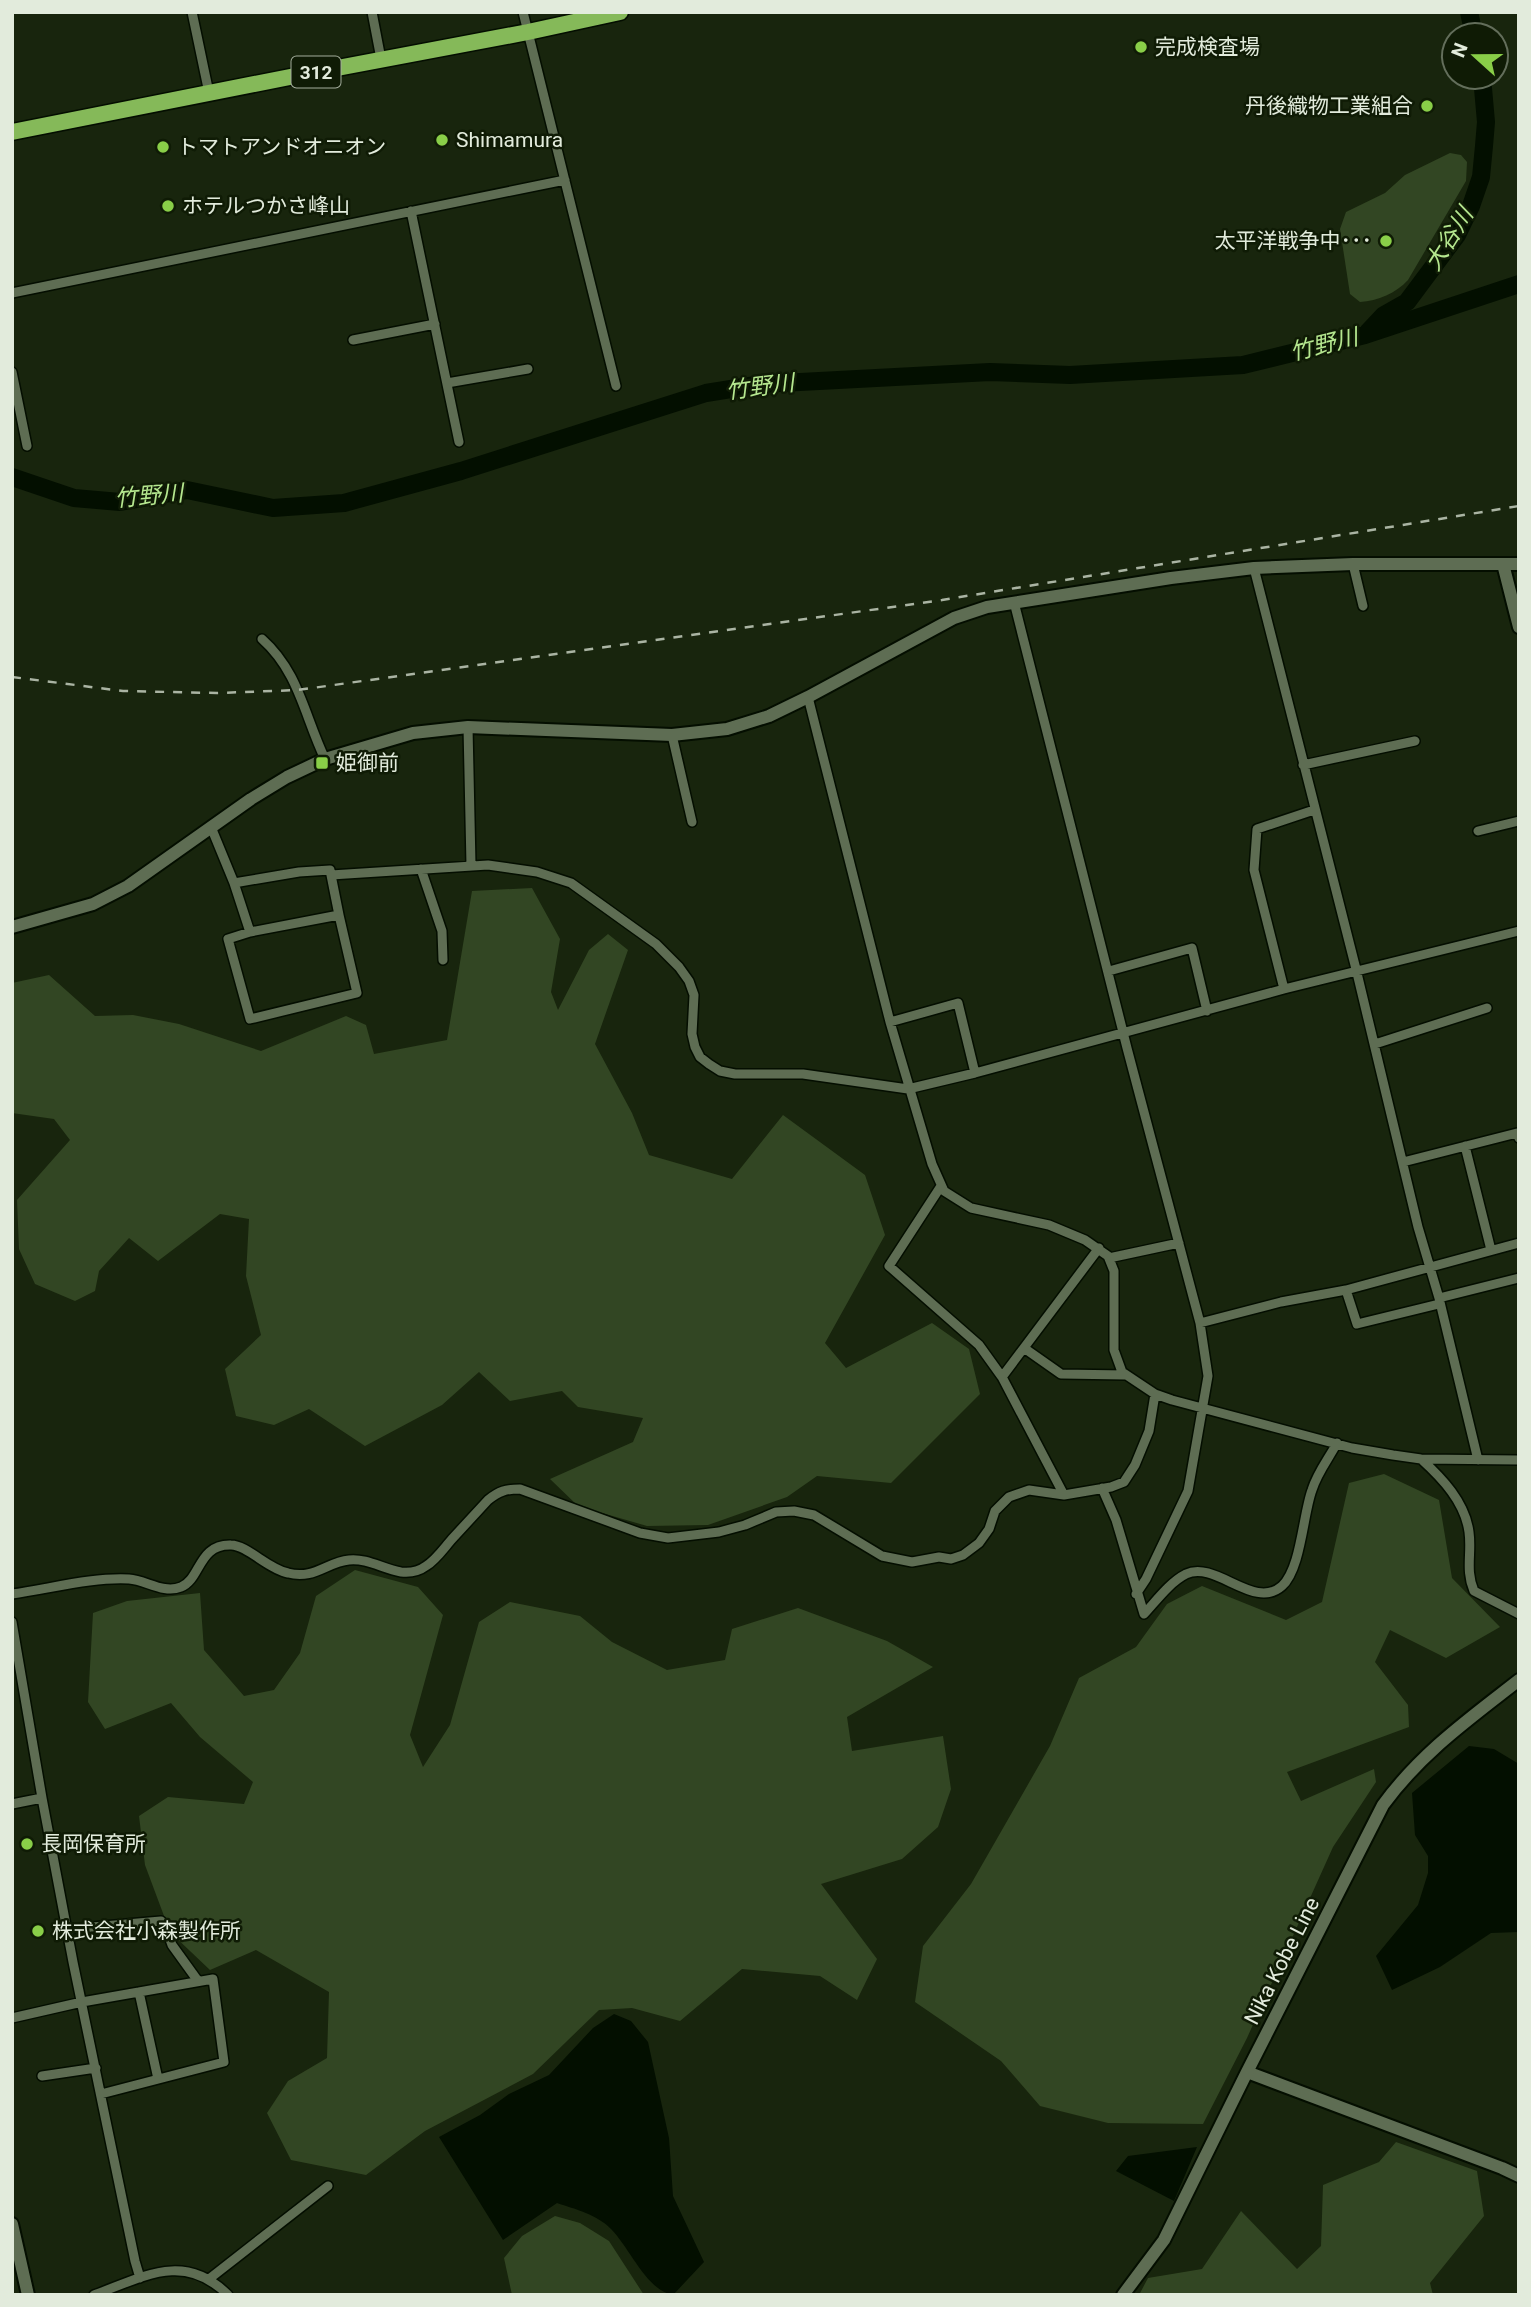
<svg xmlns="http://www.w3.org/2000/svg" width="1531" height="2307" font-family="Roboto,'Noto Sans JP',sans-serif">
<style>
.green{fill:#324623}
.water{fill:#030f00}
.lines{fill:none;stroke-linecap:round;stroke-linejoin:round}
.river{stroke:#030f00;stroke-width:18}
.street-casing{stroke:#040e00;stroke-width:12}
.secondary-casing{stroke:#040e00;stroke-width:16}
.highway-casing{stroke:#040e00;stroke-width:19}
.street{stroke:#5e6d53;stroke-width:9}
.secondary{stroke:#5e6d53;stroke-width:12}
.highway{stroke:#85b959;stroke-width:16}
.rail{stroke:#aab4a3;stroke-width:2.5;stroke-dasharray:9 9;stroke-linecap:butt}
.poi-dot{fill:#89ce48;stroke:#0f1b05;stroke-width:2.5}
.labels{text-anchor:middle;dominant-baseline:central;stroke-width:5;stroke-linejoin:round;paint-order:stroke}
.shield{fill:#0f1b05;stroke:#a3ad9c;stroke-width:2}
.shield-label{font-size:19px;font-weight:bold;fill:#e2ebdc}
.poi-label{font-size:21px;fill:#e2ebdc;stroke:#0f1b05;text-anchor:start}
.street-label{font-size:21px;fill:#e2ebdc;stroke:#0f1b05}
.water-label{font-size:23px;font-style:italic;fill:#b5e78f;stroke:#0f1b05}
</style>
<rect width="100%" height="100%" fill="#18250d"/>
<path class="green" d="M 1450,153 L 1461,155 L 1467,162 L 1466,181 L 1408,280 C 1396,293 1378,301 1360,302 L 1350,294 L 1340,229 L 1346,212 L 1385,193 L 1405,175 Z
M 532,888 L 560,939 L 551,992 L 558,1010 L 589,950 L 608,934 L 628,950 L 595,1044 L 632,1113 L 649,1155 L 732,1179 L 783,1115 L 865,1175 L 885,1235 L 825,1343 L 846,1368 L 932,1323 L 969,1349 L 980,1394 L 891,1483 L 817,1476 L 787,1497 L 708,1525 L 647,1526 L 578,1506 L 550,1479 L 633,1442 L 643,1418 L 578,1407 L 562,1391 L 510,1401 L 479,1372 L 442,1405 L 365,1446 L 309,1409 L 274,1425 L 236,1416 L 225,1369 L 261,1335 L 246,1276 L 249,1219 L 220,1214 L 158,1261 L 129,1238 L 99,1271 L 95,1291 L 75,1301 L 35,1284 L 19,1249 L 17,1200 L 70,1140 L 54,1119 L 12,1113 L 12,983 L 49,975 L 95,1016 L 133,1015 L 179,1024 L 261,1051 L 346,1016 L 366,1025 L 374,1054 L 447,1040 L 472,891 Z
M 1384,1474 L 1439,1500 L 1452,1578 L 1500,1627 L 1446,1658 L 1390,1630 L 1375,1662 L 1408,1705 L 1409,1727 L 1287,1772 L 1301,1801 L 1374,1769 L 1376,1782 L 1333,1847 L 1247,2038 L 1203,2124 L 1108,2123 L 1040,2106 L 1001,2061 L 915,2002 L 923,1946 L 971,1884 L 1050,1746 L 1079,1678 L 1136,1647 L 1167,1604 L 1202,1586 L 1286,1620 L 1322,1602 L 1349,1483 Z
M 355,1570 L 418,1587 L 443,1615 L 410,1735 L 423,1767 L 450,1725 L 479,1622 L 510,1602 L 580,1616 L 612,1642 L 667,1670 L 725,1660 L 732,1629 L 798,1608 L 887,1641 L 933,1667 L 847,1717 L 852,1751 L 943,1736 L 951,1789 L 938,1827 L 902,1859 L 821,1884 L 877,1959 L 857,2000 L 820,1976 L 742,1969 L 680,2021 L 632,2008 L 599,2010 L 533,2074 L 425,2131 L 366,2175 L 291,2160 L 267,2113 L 288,2081 L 327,2058 L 329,1992 L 256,1950 L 210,1970 L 170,1932 L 145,1865 L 139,1816 L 168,1797 L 244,1804 L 253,1782 L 200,1737 L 171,1703 L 105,1729 L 88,1702 L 93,1613 L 127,1601 L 200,1593 L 204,1650 L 244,1696 L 274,1690 L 300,1653 L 316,1596 Z
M 1396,2142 L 1477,2171 L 1484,2216 L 1430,2283 L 1433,2295 L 1139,2295 L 1148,2278 L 1202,2269 L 1241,2211 L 1297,2269 L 1321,2246 L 1323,2185 L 1379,2162 Z
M 555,2216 L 580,2223 L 609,2241 L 644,2295 L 512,2295 L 504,2258 L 522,2236 Z"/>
<path class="water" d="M 1469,1746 L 1494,1749 L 1519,1764 L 1519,1932 L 1491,1933 L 1440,1967 L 1392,1990 L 1376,1956 L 1418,1905 L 1428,1873 L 1428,1856 L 1415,1835 L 1412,1793 Z
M 614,2014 L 631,2021 L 648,2042 L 669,2138 L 673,2196 L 704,2262 L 673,2295 C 646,2290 630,2248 611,2229 C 598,2215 575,2209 557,2203 L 503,2240 L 439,2137 L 480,2115 L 509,2094 L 549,2075 L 593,2028 Z
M 1197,2147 L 1174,2201 L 1116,2171 L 1128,2156 Z"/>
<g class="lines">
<path class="river" d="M 1469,12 L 1474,35
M 1368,332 L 1384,315 L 1407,302 L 1457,235 L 1471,206 L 1481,177 L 1484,146 L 1486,122 L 1482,77
M 12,477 L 74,498 L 120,502 L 187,490 L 273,508 L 344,503 L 461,471 L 706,393 L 762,384 L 990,372 L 1070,375 L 1243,365 L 1365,335 L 1519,284"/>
<defs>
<path id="street" d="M 192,12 L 209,93
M 372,12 L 381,59
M 523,12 L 616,386
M 411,211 L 459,442
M 12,293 L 565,180
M 353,340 L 435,324
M 12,372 L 27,446
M 447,383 L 528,369
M 1353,564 L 1363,606
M 1254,568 L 1357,973 L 1418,1227 L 1439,1298 L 1478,1460
M 1014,602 L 1127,1048 L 1200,1323 L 1208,1376 L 1188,1491 L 1146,1579 L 1136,1594
M 262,639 C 299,672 304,715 325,759
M 808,697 L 890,1022 L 932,1164 L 944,1191 L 971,1208 L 1049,1225 L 1085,1240 L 1108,1256 L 1114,1271 L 1114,1350 L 1122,1372 L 1155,1394 L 1172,1400 L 1352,1448 L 1393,1455 L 1421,1459 L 1519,1460
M 468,727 L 471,865
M 672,735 L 692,822
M 1303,765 L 1415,741
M 211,827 L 234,883 L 250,932 L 339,915 L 331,875 L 488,865 L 537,872 L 571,883 L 656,944 L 679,967 L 689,981 L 694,995 L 692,1034 L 695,1047 L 700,1057 L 709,1064 L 720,1071 L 735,1074 L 803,1074 L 908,1089 L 975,1073 L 1284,989 L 1519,931
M 1478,831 L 1519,821
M 421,869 L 442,931 L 443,960
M 234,883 L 299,872 L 330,870 L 331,875
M 250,932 L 228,939 L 250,1019 L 357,993 L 339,915
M 1109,971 L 1192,948 L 1207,1011
M 1284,989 L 1254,870 L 1257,829 L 1314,810
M 890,1022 L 958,1003 L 975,1073
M 1375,1044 L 1487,1008
M 1465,1146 L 1491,1250
M 1403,1162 L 1517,1133 L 1519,1138
M 941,1186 L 889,1266 L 979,1345 L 1002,1377 L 1064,1495
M 1109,1258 L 1179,1243
M 1346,1290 L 1357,1324 L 1439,1304
M 1439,1298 L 1519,1278
M 1200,1323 L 1281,1302 L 1346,1290 L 1519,1243
M 1024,1348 L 1061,1374 L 1126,1375
M 1002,1377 L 1099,1248
M 1421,1459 C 1442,1478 1465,1502 1469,1532 C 1472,1553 1465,1570 1474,1591 L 1519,1614
M 1102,1488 L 1116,1520 L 1144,1614 C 1156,1601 1170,1582 1186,1574 C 1216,1560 1254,1611 1282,1586 C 1301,1569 1303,1514 1312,1490 C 1317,1473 1329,1458 1337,1443
M 12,1594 C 49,1589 92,1577 129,1579 C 146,1580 163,1594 181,1587 C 201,1579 198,1544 231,1545 C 247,1545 268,1569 288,1573 C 314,1580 327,1562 349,1560 C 367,1558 383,1569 401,1572 C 410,1573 418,1572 426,1566 C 436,1560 444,1548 452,1539 C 464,1526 476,1513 488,1500 C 499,1491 506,1489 520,1489 L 640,1533 L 668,1538 L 719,1532 L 745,1525 L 776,1512 L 794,1511 L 814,1515 L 882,1556 L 912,1562 L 939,1557 L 951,1559 L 963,1555 L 979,1543 L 989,1529 L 995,1511 L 1009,1497 L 1029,1490 L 1064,1495 L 1111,1487 L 1124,1482 L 1135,1465 L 1149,1431 L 1155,1394
M 12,1622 L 42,1798 L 73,1962 L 135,2261 L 140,2278
M 12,1804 L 42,1798
M 69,1929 L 161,1921 L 165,1925 L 172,1945 L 198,1981
M 139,1992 L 158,2079
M 12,2018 L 82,2002 L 213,1979 L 224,2062 L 101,2094
M 42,2076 L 96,2068
M 209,2279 L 328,2186
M 94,2295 C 143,2277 184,2251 228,2295"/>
<path id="secondary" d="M 1503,564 L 1519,627
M 12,927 L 93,904 L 128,886 L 251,799 L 287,777 L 325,759 L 413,733 L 468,727 L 672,735 L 727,729 L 769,716 L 808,697 L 954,618 L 987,607 L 1171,578 L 1254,568 L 1353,564 L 1519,564
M 1247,2072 L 1502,2168 L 1519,2176
M 12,2224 L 28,2295
M 1123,2295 L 1164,2240 L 1247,2072 L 1383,1805 C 1421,1753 1469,1719 1519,1680"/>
<path id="highway" d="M 12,132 L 295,76 L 528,32 L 620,12"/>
</defs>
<use href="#street" class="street-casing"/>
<use href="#secondary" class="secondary-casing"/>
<use href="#highway" class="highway-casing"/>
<use href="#street" class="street"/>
<use href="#secondary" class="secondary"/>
<use href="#highway" class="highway"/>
<path class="rail" d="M 12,677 L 123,691 L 217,693 L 298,690 L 942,600 L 1519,506"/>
</g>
<g class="poi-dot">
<circle cx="1141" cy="47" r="7"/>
<circle cx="1427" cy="106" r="7"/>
<circle cx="442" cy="140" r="7"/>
<circle cx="163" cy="147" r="7"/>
<circle cx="168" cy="206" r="7"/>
<circle cx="1386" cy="241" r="7"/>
<rect x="315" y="756" width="14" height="14" rx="3.5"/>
<circle cx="27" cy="1844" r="7"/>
<circle cx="38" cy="1931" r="7"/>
</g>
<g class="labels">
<rect class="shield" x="291.5" y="56.5" width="49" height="31" rx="5"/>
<g class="shield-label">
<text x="316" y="72">312</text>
</g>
<g class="poi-label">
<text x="1155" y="47">完成検査場</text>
<text x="1413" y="106" text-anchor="end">丹後織物工業組合</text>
<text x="456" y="140">Shimamura</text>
<text x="177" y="147">トマトアンドオニオン</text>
<text x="182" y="206">ホテルつかさ峰山</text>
<text x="1372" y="241" text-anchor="end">太平洋戦争中･･･</text>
<text x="336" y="763">姫御前</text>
<text x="41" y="1844">長岡保育所</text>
<text x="52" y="1931">株式会社小森製作所</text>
</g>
<g class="street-label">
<text transform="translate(1282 1961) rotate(-63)">Nika Kobe Line</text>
</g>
<g class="water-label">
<text transform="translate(1449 239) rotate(-58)">大谷川</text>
<text transform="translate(1324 345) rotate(-14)">竹野川</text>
<text transform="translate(760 387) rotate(-7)">竹野川</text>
<text transform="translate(149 496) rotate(-5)">竹野川</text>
</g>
</g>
<rect width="1531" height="2307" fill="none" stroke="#e2ebdc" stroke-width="28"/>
<g transform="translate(1475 56) rotate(291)"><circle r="33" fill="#0f1b05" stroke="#636e5b" stroke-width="2"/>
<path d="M0-5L12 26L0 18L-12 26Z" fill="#89ce48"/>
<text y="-10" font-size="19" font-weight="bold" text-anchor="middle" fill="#e2ebdc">N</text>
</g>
</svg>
